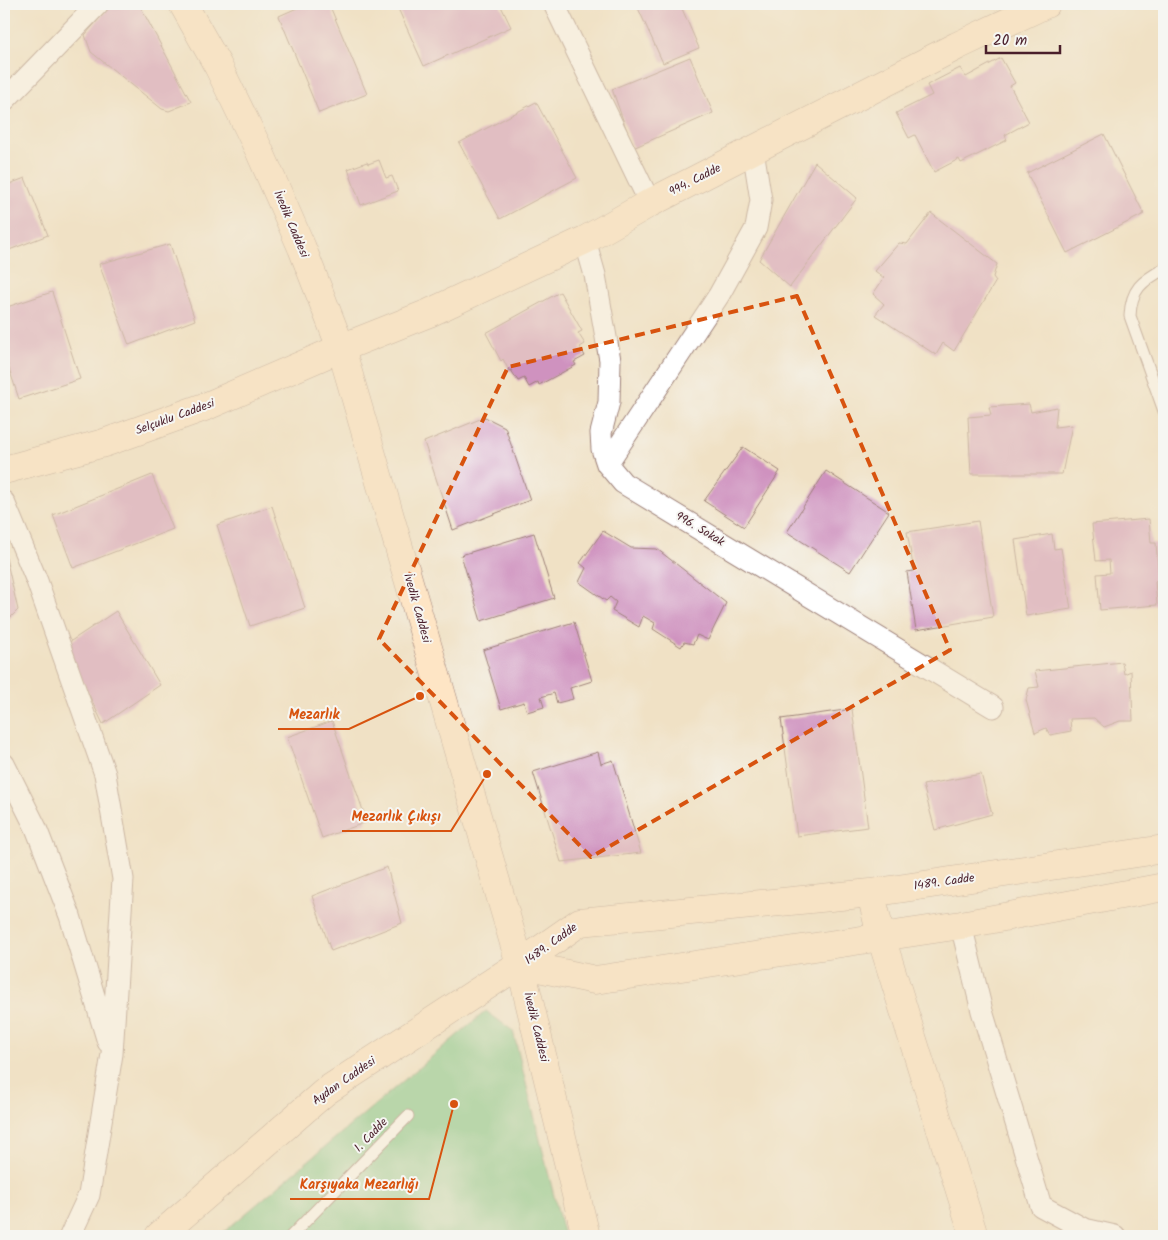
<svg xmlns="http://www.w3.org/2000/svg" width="1168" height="1240" font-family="Kalam,sans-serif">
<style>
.green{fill:#75c789;stroke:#60735a}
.building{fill:#cf92bf}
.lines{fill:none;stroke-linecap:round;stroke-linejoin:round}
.lane-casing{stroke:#9d8078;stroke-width:13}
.street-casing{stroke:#9d8078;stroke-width:23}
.secondary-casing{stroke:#9d8078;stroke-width:29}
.lane{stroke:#fff;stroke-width:11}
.street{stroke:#fff;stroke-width:21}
.secondary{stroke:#fee5c5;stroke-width:28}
.marked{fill:none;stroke:#d8530f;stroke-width:4;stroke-dasharray:10 6;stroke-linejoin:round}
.labels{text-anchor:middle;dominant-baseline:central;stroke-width:4;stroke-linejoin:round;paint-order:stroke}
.street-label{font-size:12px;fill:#4a1f2b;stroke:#f6f6f2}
.leader{fill:none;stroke:#d8530f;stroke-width:2}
.callout-dot{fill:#d8530f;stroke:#f6f6f2;stroke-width:2}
.callout-label{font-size:14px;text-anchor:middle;font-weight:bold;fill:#d8530f;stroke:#f6f6f2;stroke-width:4;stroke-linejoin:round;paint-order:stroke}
</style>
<rect width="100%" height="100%" fill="#f6f6f2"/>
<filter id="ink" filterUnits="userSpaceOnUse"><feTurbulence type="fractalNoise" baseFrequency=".02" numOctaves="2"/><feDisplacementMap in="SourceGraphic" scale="10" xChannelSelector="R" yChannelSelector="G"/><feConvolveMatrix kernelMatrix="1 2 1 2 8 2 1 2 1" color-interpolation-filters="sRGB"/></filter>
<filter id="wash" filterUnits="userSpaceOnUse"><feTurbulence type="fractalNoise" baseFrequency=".0096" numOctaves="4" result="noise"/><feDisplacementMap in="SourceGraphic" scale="20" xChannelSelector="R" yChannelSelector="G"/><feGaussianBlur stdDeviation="1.12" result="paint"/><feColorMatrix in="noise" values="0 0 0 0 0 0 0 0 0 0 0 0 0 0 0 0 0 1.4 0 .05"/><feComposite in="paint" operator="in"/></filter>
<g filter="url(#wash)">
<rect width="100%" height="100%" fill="#f0e1c5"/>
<path class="green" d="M 486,1011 L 513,1031 L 564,1236 L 219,1236 Z"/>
<g id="blocks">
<path class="building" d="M 112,4 L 139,4 L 191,102 L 169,111 L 162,109 L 91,52 L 85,35 Z
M 306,4 L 329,4 L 367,94 L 319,113 L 279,16 Z
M 396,4 L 500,4 L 511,27 L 424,66 Z
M 646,4 L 680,4 L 699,48 L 663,63 L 638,8 Z
M 690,57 L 713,113 L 633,148 L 612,89 Z
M 1001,58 L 1015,83 L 1010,86 L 1029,122 L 1005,135 L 1007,140 L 961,163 L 959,159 L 934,172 L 915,135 L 909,138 L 896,113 L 932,95 L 927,85 L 960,68 L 966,77 Z
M 536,102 L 577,178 L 500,219 L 459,143 Z
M 1104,134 L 1144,214 L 1067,253 L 1027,173 Z
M 379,160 L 386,178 L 392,176 L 398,191 L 361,205 L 348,169 L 367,162 L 368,164 Z
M 815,162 L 857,198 L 790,287 L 759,260 Z
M 25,178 L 48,235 L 4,252 L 4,186 Z
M 931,213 L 997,264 L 993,277 L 996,281 L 954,351 L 943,343 L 936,355 L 875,315 L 884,304 L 873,294 L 884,278 L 875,271 L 899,243 L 907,244 Z
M 170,244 L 195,320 L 129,345 L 99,264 Z
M 52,292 L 80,379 L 19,399 L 4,353 L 4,308 Z
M 560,292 L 582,331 L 578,333 L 585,344 L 580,347 L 585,356 L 574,362 L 576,365 L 539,385 L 538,382 L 529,387 L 524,378 L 518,381 L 511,370 L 509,371 L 503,359 L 501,361 L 486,333 Z
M 1029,404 L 1031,412 L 1057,407 L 1055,427 L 1072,425 L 1062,474 L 971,474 L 968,417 L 991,415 L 989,407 Z
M 485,417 L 505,427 L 530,500 L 453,530 L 424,442 Z
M 743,447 L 780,471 L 744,527 L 704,501 Z
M 826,471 L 889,512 L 850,572 L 787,532 Z
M 152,475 L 173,529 L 73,568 L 53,515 Z
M 272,506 L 305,608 L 250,626 L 217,525 Z
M 1149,519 L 1151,543 L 1156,543 L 1159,580 L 1155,581 L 1157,605 L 1100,610 L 1097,574 L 1110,573 L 1109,560 L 1096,561 L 1092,524 Z
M 978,521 L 993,617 L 916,630 L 907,572 L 914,571 L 907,532 Z
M 603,531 L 631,548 L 657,549 L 726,603 L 708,640 L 697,635 L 693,644 L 684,642 L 681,647 L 653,629 L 655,623 L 643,616 L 639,627 L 612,611 L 616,602 L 610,597 L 606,601 L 579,582 L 586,568 L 580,563 Z
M 534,533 L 554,598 L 481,621 L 461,555 Z
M 1052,534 L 1054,549 L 1061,548 L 1071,609 L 1026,616 L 1015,540 Z
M 4,556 L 6,558 L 18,610 L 4,624 Z
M 116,611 L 160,685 L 103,724 L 65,645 Z
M 574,622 L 592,681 L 570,688 L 573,699 L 557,703 L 554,693 L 541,697 L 544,707 L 527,712 L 524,702 L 501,709 L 483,650 Z
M 1122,662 L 1124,674 L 1131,671 L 1133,721 L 1120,721 L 1104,727 L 1094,718 L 1070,719 L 1071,731 L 1050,735 L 1046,728 L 1035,733 L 1026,700 L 1029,688 L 1039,687 L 1035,671 Z
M 852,709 L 868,827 L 797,836 L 781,719 Z
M 332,721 L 367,822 L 322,838 L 287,737 Z
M 598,752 L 601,764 L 613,760 L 641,853 L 561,862 L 533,772 Z
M 981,774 L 992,814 L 935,830 L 923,785 Z
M 387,867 L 402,923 L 331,951 L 312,896 Z"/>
</g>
</g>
<g filter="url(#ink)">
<use href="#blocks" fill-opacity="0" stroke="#9d8078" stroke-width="1"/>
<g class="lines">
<defs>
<path id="lane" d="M 1164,269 C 1142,281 1131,289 1130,316 L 1164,411
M 291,1236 L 408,1116"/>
<path id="street" d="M 554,4 L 650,203
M 4,101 L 98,4
M 585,240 L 595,275 L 610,360 L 609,402 L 601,433 L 602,449 L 607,464 L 623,483 L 993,707
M 607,464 L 719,295 L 756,228 L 761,200 L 753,150
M 4,502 L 37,581 L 105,774 L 123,879 L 112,1054 L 89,1195 L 70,1236
M 4,764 L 36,828 L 70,916 L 108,1042
M 961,925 L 982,1011 L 1041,1206 L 1084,1229 L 1115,1236"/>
<path id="secondary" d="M 183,4 L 218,66 L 259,150 L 302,248 L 341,348 L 520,964 L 586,1236
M 4,470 L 104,443 L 207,406 L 341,348 L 429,313 L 585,240 L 650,203 L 753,150 L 957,46 L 1046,4
M 871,893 L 881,937 L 974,1236
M 520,964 L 595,980 L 961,925 L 1164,887
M 159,1236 L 326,1091 L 520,964 L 580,922 L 871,893 L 1164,849"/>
</defs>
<use href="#lane" class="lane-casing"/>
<use href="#street" class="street-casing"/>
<use href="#secondary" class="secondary-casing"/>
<use href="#lane" class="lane"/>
<use href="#street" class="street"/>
<use href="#secondary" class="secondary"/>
</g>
</g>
<path d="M0 0H1168V1240H0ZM 797,296 L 950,650 L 591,857 L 379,639 L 508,367 Z" fill="#f0e1c5" fill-opacity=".55" fill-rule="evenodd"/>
<path class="marked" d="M 797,296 L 950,650 L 591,857 L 379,639 L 508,367 Z"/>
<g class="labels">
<g class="street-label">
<text transform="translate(695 180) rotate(-27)">994. Cadde</text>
<text transform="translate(291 224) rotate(67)">İvedik Caddesi</text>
<text transform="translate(175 417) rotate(-20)">Selçuklu Caddesi</text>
<text transform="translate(700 529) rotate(31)">996. Sokak</text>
<text transform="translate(417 608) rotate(74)">İvedik Caddesi</text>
<text transform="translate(944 882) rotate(-8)">1489. Cadde</text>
<text transform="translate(551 944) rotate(-36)">1489. Cadde</text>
<text transform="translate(536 1027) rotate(76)">İvedik Caddesi</text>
<text transform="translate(344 1081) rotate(-35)">Aydan Caddesi</text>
<text transform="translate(371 1135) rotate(-46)">1. Cadde</text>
</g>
</g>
<path class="leader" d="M420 696L349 729H278M487 774L451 831H342M454 1104L429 1199H290"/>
<g class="callout-dot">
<circle cx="420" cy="696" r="5"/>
<circle cx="487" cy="774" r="5"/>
<circle cx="454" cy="1104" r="5"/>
</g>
<g class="callout-label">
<text x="314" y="719">Mezarlık</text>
<text x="396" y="821">Mezarlık Çıkışı</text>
<text x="359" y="1189">Karşıyaka Mezarlığı</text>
</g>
<rect width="1168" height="1240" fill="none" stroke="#f6f6f2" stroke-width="20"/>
<path d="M986 45v8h74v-8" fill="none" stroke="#4a1f2b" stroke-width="2.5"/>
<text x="993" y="45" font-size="15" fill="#4a1f2b" stroke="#f6f6f2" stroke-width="4" paint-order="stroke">20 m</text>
</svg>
